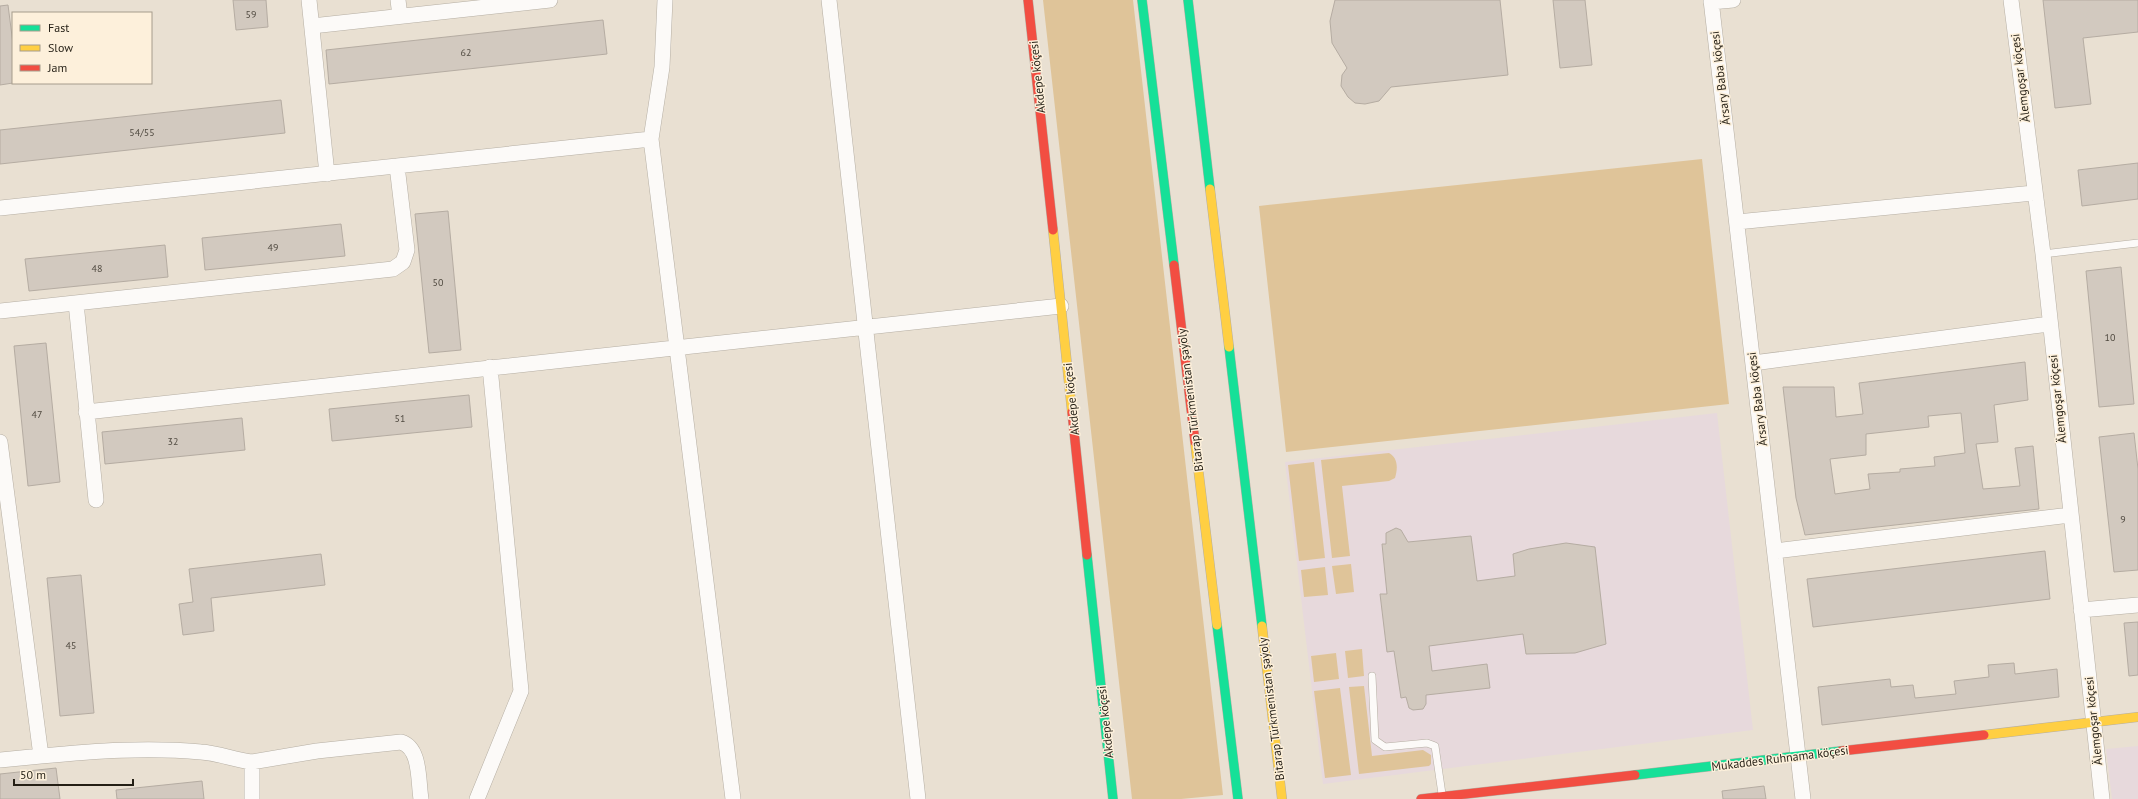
<svg xmlns="http://www.w3.org/2000/svg" width="2138" height="799" font-family="'PT Sans',sans-serif">
<style>
.education{fill:#e7d9dc}
.green{fill:#dfc499}
.building{fill:#d2c9bf;stroke:#b5aca2;fill-rule:evenodd}
.lines{fill:none;stroke-linecap:round;stroke-linejoin:round}
.lane-casing{stroke:#b5aea3;stroke-width:8}
.street-casing{stroke:#b5aea3;stroke-width:16}
.fast-casing{stroke:#b5aea3;stroke-width:10}
.slow-casing{stroke:#b5aea3;stroke-width:10}
.jam-casing{stroke:#b5aea3;stroke-width:10}
.lane{stroke:#fcfaf8;stroke-width:7}
.street{stroke:#fcfaf8;stroke-width:15}
.fast{stroke:#16e098;stroke-width:9}
.slow{stroke:#ffcf43;stroke-width:9}
.jam{stroke:#f24e42;stroke-width:9}
.labels{text-anchor:middle;dominant-baseline:central;stroke-width:3;stroke-linejoin:round;paint-order:stroke}
.number-label{font-size:10px;fill:#504a40}
.street-label{font-size:12px;fill:#241f15;stroke:#fdf0db}
</style>
<rect width="100%" height="100%" fill="#e9e0d2"/>
<path class="education" d="M 1717,413 L 1753,730 L 1323,784 L 1285,462 Z
M 2138,746 L 2138,799 L 2112,799 L 2106,749 Z"/>
<path class="green" d="M 1043,0 L 1133,0 L 1223,795 L 1181,799 L 1132,799 Z
M 1702,159 L 1729,404 L 1286,452 L 1259,206 Z
M 1389,453 C 1398,458 1398,468 1395,478 L 1389,481 L 1342,486 L 1350,556 L 1332,558 L 1321,460 Z
M 1314,462 L 1325,558 L 1299,561 L 1288,465 Z
M 1351,564 L 1354,592 L 1336,594 L 1332,566 Z
M 1325,567 L 1328,595 L 1304,597 L 1301,570 Z
M 1362,649 L 1364,676 L 1348,678 L 1345,651 Z
M 1336,653 L 1339,679 L 1314,682 L 1311,656 Z
M 1364,686 L 1372,756 L 1423,750 L 1431,755 L 1431,764 L 1429,766 L 1359,774 L 1349,687 Z
M 1340,688 L 1351,775 L 1325,778 L 1314,691 Z"/>
<path class="building" d="M 233,0 L 266,0 L 268,27 L 236,30 Z
M 1335,0 L 1500,0 L 1508,75 L 1391,87 L 1379,101 L 1365,104 L 1355,103 L 1348,97 L 1341,86 L 1342,75 L 1347,68 L 1332,43 L 1330,21 Z
M 1553,0 L 1585,0 L 1592,65 L 1560,68 Z
M 2043,0 L 2138,0 L 2138,32 L 2083,38 L 2091,104 L 2055,108 Z
M 8,5 L 13,44 L 13,83 L 0,85 L 0,6 Z
M 603,20 L 607,54 L 329,84 L 326,50 Z
M 281,100 L 285,133 L 0,164 L 0,130 Z
M 2138,163 L 2138,199 L 2082,206 L 2078,170 Z
M 448,211 L 461,350 L 429,353 L 415,214 Z
M 341,224 L 345,256 L 205,270 L 202,238 Z
M 165,245 L 168,277 L 29,291 L 25,259 Z
M 2121,267 L 2134,404 L 2099,407 L 2086,271 Z
M 46,343 L 60,482 L 28,486 L 14,346 Z
M 2025,362 L 2028,400 L 1994,405 L 1998,442 L 1976,444 L 1983,489 L 2020,486 L 2015,448 L 2033,446 L 2039,509 L 1805,535 L 1796,498 L 1783,387 L 1834,387 L 1836,417 L 1863,414 L 1859,383 ZM 1961,413 L 1965,453 L 1934,457 L 1935,466 L 1900,469 L 1900,472 L 1868,474 L 1870,489 L 1835,494 L 1830,459 L 1866,455 L 1866,434 L 1929,427 L 1928,416 Z
M 469,395 L 472,427 L 332,441 L 329,409 Z
M 242,418 L 245,450 L 105,464 L 102,432 Z
M 2134,433 L 2138,469 L 2138,570 L 2114,572 L 2099,437 Z
M 1396,528 L 1401,530 L 1408,542 L 1471,536 L 1477,581 L 1515,576 L 1513,554 L 1529,549 L 1566,543 L 1595,547 L 1606,644 L 1575,653 L 1526,654 L 1523,634 L 1429,646 L 1432,671 L 1487,664 L 1490,688 L 1426,695 L 1426,704 L 1423,709 L 1413,710 L 1409,708 L 1406,697 L 1401,698 L 1394,651 L 1387,652 L 1380,594 L 1387,594 L 1382,544 L 1386,544 L 1386,533 Z
M 2045,551 L 2050,599 L 1813,627 L 1807,579 Z
M 321,554 L 325,585 L 211,598 L 214,631 L 183,635 L 179,604 L 193,602 L 189,569 Z
M 81,575 L 94,713 L 60,716 L 47,578 Z
M 2138,622 L 2138,675 L 2129,676 L 2124,623 Z
M 2014,663 L 2015,674 L 2057,669 L 2059,697 L 1822,725 L 1818,687 L 1890,679 L 1891,687 L 1913,685 L 1915,698 L 1956,694 L 1954,681 L 1989,677 L 1988,665 Z
M 56,768 L 60,799 L 0,799 L 0,774 Z
M 202,781 L 204,799 L 117,799 L 116,790 Z
M 1764,786 L 1766,799 L 1723,799 L 1722,791 Z"/>
<g class="lines">
<defs>
<path id="lane" d="M 2043,254 L 2138,243
M 1372,676 L 1375,740 L 1385,747 L 1427,743 L 1435,746 L 1442,794"/>
<path id="street" d="M 309,0 L 327,174
M 398,0 L 400,16
M 829,0 L 918,799
M 1711,0 L 1803,799
M 2011,0 L 2043,254 L 2102,799
M 1711,2 L 1733,0
M 312,26 L 550,0
M 651,139 L 662,67 L 665,0
M 0,208 L 651,139 L 733,799
M 1737,222 L 2034,193
M 76,303 L 96,500
M 0,311 L 393,269 L 403,262 L 407,250 L 397,166
M 1753,363 L 2049,324
M 86,412 L 1061,306
M 0,442 L 41,756 L 0,760
M 1775,551 L 2070,515
M 2081,610 L 2138,605
M 41,756 C 95,751 147,747 201,752 C 218,753 235,760 252,762 L 252,799
M 252,762 L 317,751 L 401,742 C 421,748 418,781 421,799
M 477,799 L 521,691 L 490,367"/>
<path id="fast" d="M 1142,0 L 1174,265
M 1188,0 L 1210,189
M 1229,347 L 1262,626
M 1087,555 L 1113,799
M 1217,625 L 1238,799
M 1635,775 L 1841,751"/>
<path id="slow" d="M 1210,189 L 1229,347
M 1053,230 L 1072,412
M 1195,442 L 1217,625
M 1262,626 L 1282,799
M 1984,735 L 2138,717"/>
<path id="jam" d="M 1028,0 L 1053,230
M 1174,265 L 1195,442
M 1072,412 L 1087,555
M 1841,751 L 1984,735
M 1421,799 L 1635,775"/>
</defs>
<use href="#lane" class="lane-casing"/>
<use href="#street" class="street-casing"/>
<use href="#fast" class="fast-casing"/>
<use href="#slow" class="slow-casing"/>
<use href="#jam" class="jam-casing"/>
<use href="#lane" class="lane"/>
<use href="#street" class="street"/>
<use href="#fast" class="fast"/>
<use href="#slow" class="slow"/>
<use href="#jam" class="jam"/>
</g>
<g class="labels">
<g class="number-label">
<text x="251" y="14">59</text>
<text x="466" y="52">62</text>
<text x="142" y="132">54/55</text>
<text x="273" y="247">49</text>
<text x="97" y="268">48</text>
<text x="438" y="282">50</text>
<text x="2110" y="337">10</text>
<text x="37" y="414">47</text>
<text x="400" y="418">51</text>
<text x="173" y="441">32</text>
<text x="2123" y="519">9</text>
<text x="71" y="645">45</text>
</g>
<g class="street-label">
<text transform="translate(1037 77) rotate(-96)">Akdepe köçesi</text>
<text transform="translate(1720 78) rotate(-97)">Ärsary Baba köçesi</text>
<text transform="translate(2020 78) rotate(-97)">Älemgoşar köçesi</text>
<text transform="translate(1071 399) rotate(-96)">Akdepe köçesi</text>
<text transform="translate(1757 399) rotate(-97)">Ärsary Baba köçesi</text>
<text transform="translate(2057 399) rotate(-96)">Älemgoşar köçesi</text>
<text transform="translate(1190 400) rotate(-97)">Bitarap Türkmenistan şaýoly</text>
<text transform="translate(1271 709) rotate(-97)">Bitarap Türkmenistan şaýoly</text>
<text transform="translate(2093 721) rotate(-96)">Älemgoşar köçesi</text>
<text transform="translate(1105 722) rotate(-96)">Akdepe köçesi</text>
<text transform="translate(1780 758) rotate(-7)">Mukaddes Ruhnama köçesi</text>
</g>
</g>
<rect x="12" y="12" width="140" height="72" fill="#fdf0db" stroke="#a69c8c"/>
<rect x="20" y="25" width="20" height="6" fill="#16e098" stroke="#a69c8c"/>
<text x="48" y="32" font-size="12" fill="#241f15">Fast</text>
<rect x="20" y="45" width="20" height="6" fill="#ffcf43" stroke="#a69c8c"/>
<text x="48" y="52" font-size="12" fill="#241f15">Slow</text>
<rect x="20" y="65" width="20" height="6" fill="#f24e42" stroke="#a69c8c"/>
<text x="48" y="72" font-size="12" fill="#241f15">Jam</text>
<path d="M14 779v6h119v-6" fill="none" stroke="#241f15" stroke-width="2"/>
<text x="20" y="779" font-size="12" fill="#241f15" stroke="#fdf0db" stroke-width="3" paint-order="stroke">50 m</text>
</svg>
